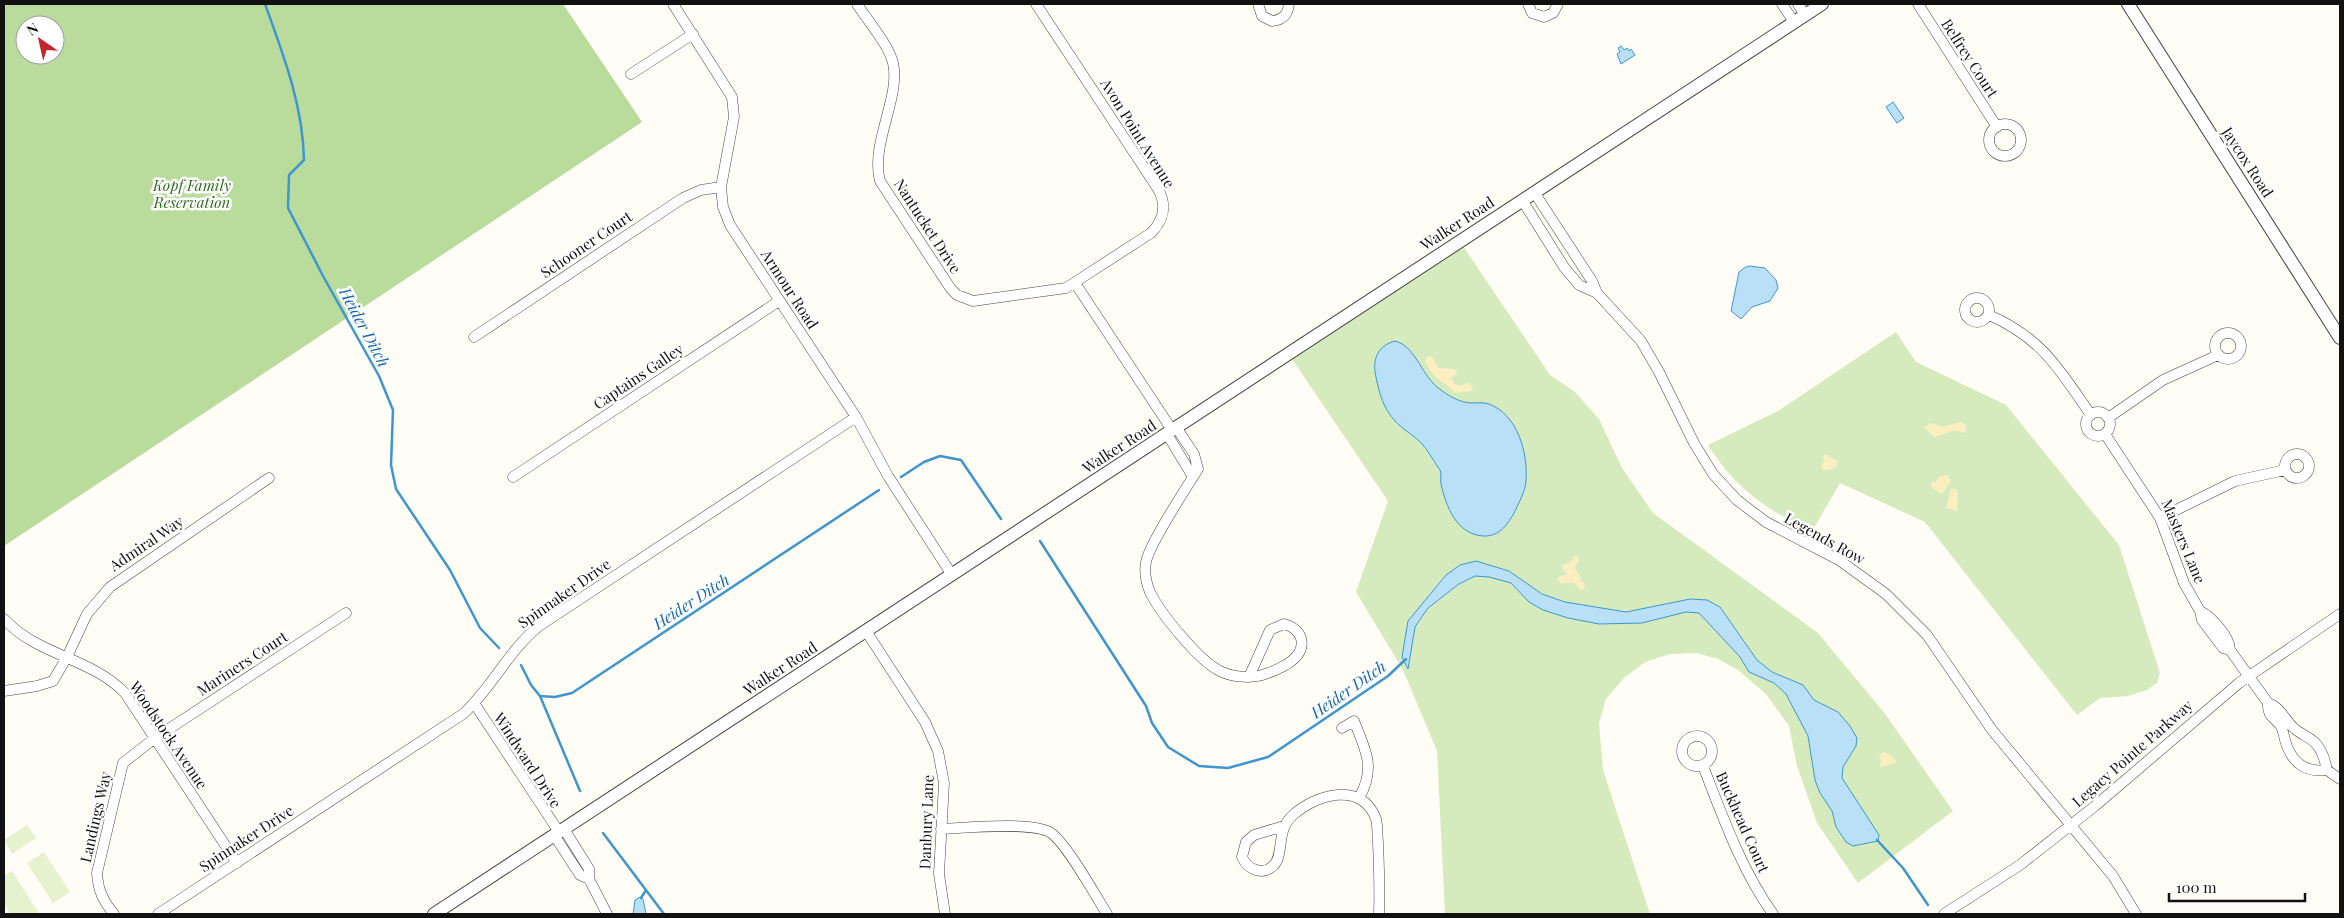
<svg xmlns="http://www.w3.org/2000/svg" width="2344" height="918" font-family="'Playfair Display',serif">
<style>
.green{fill:#d5ebbd}
.forest{fill:#b9dc9c;fill-rule:evenodd}
.sand{fill:#fbeec1}
.pitch{fill:#e6f2cf}
.water{fill:#b9e0f7;stroke:#3f96cf}
.lines{fill:none;stroke-linecap:round;stroke-linejoin:round}
.stream{stroke:#3f96cf;stroke-width:2.5}
.minor-casing{stroke:#444;stroke-width:11}
.tertiary-casing{stroke:#444;stroke-width:14}
.minor{stroke:#fff;stroke-width:10}
.tertiary{stroke:#fff;stroke-width:12}
.labels{text-anchor:middle;dominant-baseline:central;stroke-width:5;stroke-linejoin:round;paint-order:stroke}
.street-label{font-size:15px;fill:#111;stroke:#fff}
.park-label{font-size:15px;font-style:italic;fill:#2f6b1f;stroke:#fff}
.water-label{font-size:16px;font-style:italic;fill:#1768a6;stroke:#fff}
</style>
<rect width="100%" height="100%" fill="#fffdf5"/>
<path class="green" d="M 1463,246 L 1550,375 L 1575,392 L 1599,419 L 1622,468 L 1653,513 L 1818,633 L 1886,715 L 1953,811 L 1858,883 L 1817,823 L 1797,766 L 1789,726 L 1766,694 L 1738,670 L 1718,659 L 1696,653 L 1670,654 L 1645,662 L 1624,678 L 1606,699 L 1599,723 L 1603,770 L 1650,914 L 1445,914 L 1437,751 L 1403,670 L 1356,592 L 1388,501 L 1292,359 Z
M 1896,332 L 1916,362 L 2006,405 L 2119,545 L 2160,673 L 2157,683 L 2147,690 L 2128,696 L 2100,698 L 2077,715 L 1925,522 L 1840,483 L 1812,531 C 1766,510 1735,488 1708,445 L 1778,411 Z"/>
<path class="forest" d="M 4,4 L 563,4 L 642,122 L 4,546 ZM 25,25 L 55,25 L 55,55 L 25,55 Z"/>
<path class="sand" d="M 1427,357 L 1432,357 L 1439,368 L 1455,369 L 1457,373 L 1451,379 L 1456,385 L 1460,386 L 1468,383 L 1473,387 L 1471,391 L 1455,393 C 1450,386 1435,378 1431,372 C 1429,369 1428,366 1425,362 Z
M 1962,422 L 1966,427 L 1966,432 L 1964,433 L 1955,430 L 1934,437 L 1924,427 L 1930,423 L 1943,427 Z
M 1825,454 L 1837,461 L 1837,467 L 1823,471 L 1821,465 L 1824,461 L 1823,457 Z
M 1947,475 L 1951,481 L 1942,494 L 1931,487 L 1931,483 L 1936,481 L 1940,476 Z
M 1951,489 L 1956,489 L 1958,492 L 1957,511 L 1946,508 Z
M 1574,556 L 1578,557 L 1579,560 L 1574,568 L 1579,573 L 1581,581 L 1585,584 L 1584,589 L 1580,590 L 1573,582 L 1561,584 L 1558,580 L 1558,577 L 1568,574 L 1562,568 L 1563,565 L 1572,561 Z
M 1883,752 L 1888,753 L 1896,761 L 1896,763 L 1880,767 L 1881,761 L 1879,757 Z"/>
<path class="pitch" d="M 27,825 L 36,838 L 12,854 L 4,840 Z
M 44,852 L 70,892 L 53,903 L 27,863 Z
M 12,871 L 39,913 L 37,914 L 10,914 L 4,904 L 4,876 Z"/>
<path class="water" d="M 1621,46 L 1624,50 L 1627,48 L 1629,51 L 1631,49 L 1635,55 L 1621,64 L 1617,54 L 1620,52 L 1618,48 Z
M 1893,102 L 1904,118 L 1897,123 L 1886,107 Z
M 1749,266 L 1765,268 L 1776,280 L 1778,288 L 1770,301 L 1752,307 L 1741,319 L 1731,311 L 1739,272 L 1744,268 Z
M 1395,341 C 1415,346 1420,372 1437,387 C 1447,395 1458,402 1471,403 C 1477,403 1483,402 1489,404 C 1518,415 1528,453 1526,481 C 1525,492 1520,500 1516,509 C 1509,523 1500,537 1483,536 C 1456,534 1446,506 1441,484 C 1440,479 1442,474 1440,470 C 1435,463 1428,451 1423,445 C 1416,437 1407,432 1399,425 C 1383,410 1379,393 1375,372 C 1373,356 1380,345 1395,341 Z
M 1476,561 L 1509,571 L 1542,594 L 1565,602 L 1626,612 L 1690,599 L 1707,600 L 1720,607 L 1757,660 L 1772,672 L 1803,685 L 1814,700 L 1838,712 L 1850,726 L 1857,738 L 1856,746 L 1843,767 L 1842,778 L 1879,835 L 1878,841 L 1853,846 L 1846,842 L 1836,827 L 1832,811 L 1820,793 L 1815,780 L 1808,736 L 1786,694 L 1774,683 L 1749,672 L 1740,657 L 1699,613 L 1686,612 L 1642,623 L 1599,624 L 1568,618 L 1543,610 L 1529,602 L 1511,583 L 1489,577 L 1475,576 L 1459,584 L 1428,608 L 1421,618 L 1415,627 L 1408,669 L 1402,657 L 1408,621 L 1446,575 L 1460,565 Z
M 640,897 L 643,899 L 646,914 L 633,914 L 635,900 Z"/>
<g class="lines">
<path class="stream" d="M 265,4 C 283,54 303,105 304,160 L 289,175 L 288,208 L 323,276 L 379,376 L 393,410 L 391,465 L 396,489 L 450,570 L 480,628 L 499,648
M 901,477 L 924,462 L 940,456 L 961,460 L 1001,519
M 1040,541 L 1146,706 L 1152,723 L 1168,747 L 1199,766 L 1228,768 L 1268,757 L 1388,676 L 1406,659
M 521,665 L 531,685 L 540,696 L 555,697 L 572,693 L 879,490
M 540,696 L 580,791
M 603,833 L 664,914
M 1877,840 L 1903,868 L 1928,905
M 641,898 L 646,890"/>
<defs>
<path id="minor" d="M 673,4 L 732,97 L 734,117 L 721,187 L 723,207 L 730,225 L 856,417 L 888,476 L 952,575
M 857,4 C 867,20 889,45 893,63 C 901,97 870,144 880,181 L 951,289 L 957,295 L 973,301 L 1066,288 L 1151,233 C 1164,220 1167,205 1158,189 L 1036,4
M 1258,4 L 1262,16 L 1272,21 C 1283,20 1288,14 1289,4
M 1528,4 L 1532,13 L 1544,17 L 1553,13 L 1558,4
M 1782,4 L 1794,22
M 1798,4 L 1805,15
M 1918,4 L 1997,127
M 631,74 L 693,34
M1989 140a16 16 0 1 1 32 0a16 16 0 1 1-32 0Z
M 1534,192 L 1592,281 L 1597,293
M 1522,200 L 1564,267 L 1579,285 L 1597,293 L 1641,341 L 1659,372 L 1694,443 L 1713,474 L 1737,500 L 1766,522 L 1839,560 L 1886,594 L 1927,635 L 1992,730 L 2113,876 L 2136,914
M 1075,283 L 1172,430
M1965 310a12 12 0 1 1 24 0a12 12 0 1 1-24 0Z
M 1989,315 C 2042,338 2059,369 2091,415
M2215 346a13 13 0 1 1 26 0a13 13 0 1 1-26 0Z
M 474,337 L 683,198 L 701,190 L 721,187
M2086 424a12 12 0 1 1 24 0a12 12 0 1 1-24 0Z
M 2108,418 L 2163,380 L 2218,355
M 1176,427 L 1194,454 L 1198,469 C 1187,487 1149,544 1146,562 C 1144,572 1146,582 1150,592 C 1160,613 1199,661 1220,671 C 1234,678 1254,679 1268,673 C 1282,668 1306,657 1301,638 C 1298,629 1291,626 1284,624 L 1270,630 L 1249,677
M 1167,434 L 1193,477
M 2105,434 L 2160,518 L 2184,583 L 2200,611 L 2202,620 L 2223,648 L 2230,650
M2285 466a12 12 0 1 1 24 0a12 12 0 1 1-24 0Z
M 513,477 L 779,301
M 2160,518 L 2235,481 L 2285,470
M 2200,611 C 2212,617 2230,637 2230,650 L 2268,703 C 2281,707 2285,721 2295,729 C 2302,735 2312,738 2317,745 C 2323,752 2325,761 2327,770
M 4,619 C 38,656 90,657 125,693 L 237,863
M 866,631 L 925,722 L 938,751 L 944,783 L 939,874 L 945,914
M 4,691 L 37,686 L 53,681 L 67,657 L 87,614 L 110,587 L 269,478
M 474,703 L 559,832
M 2268,703 C 2267,715 2273,717 2280,725 C 2283,729 2284,736 2285,740 C 2291,762 2305,773 2327,770 L 2340,779
M 1342,728 L 1354,721 C 1366,751 1376,768 1359,798
M1682 751a15 15 0 1 1 30 0a15 15 0 1 1-30 0Z
M 1703,766 C 1723,817 1741,869 1773,914
M 1284,826 L 1254,835 L 1246,842 L 1242,857 C 1247,869 1262,876 1273,866 C 1285,855 1275,831 1293,815 C 1316,794 1362,781 1376,819 C 1378,826 1377,835 1378,842 C 1379,866 1380,890 1379,914
M 564,829 L 589,869 L 589,879 L 607,914
M 941,829 C 963,828 1035,821 1051,833 C 1067,844 1095,895 1107,914
M 554,835 L 580,875 L 589,879
M 114,914 C 103,901 98,890 97,873 L 123,763 L 155,738 L 346,613
M 158,914 L 463,714 C 492,688 508,651 539,626 L 856,417
M 1944,914 L 2020,865 L 2095,806 L 2239,683 L 2340,614"/>
<path id="tertiary" d="M 2128,4 L 2340,338
M 434,914 L 1822,4"/>
</defs>
<use href="#minor" class="minor-casing"/>
<use href="#tertiary" class="tertiary-casing"/>
<use href="#minor" class="minor"/>
<use href="#tertiary" class="tertiary"/>
</g>
<g class="labels">
<g class="street-label">
<text transform="translate(1970 58) rotate(57)">Belfrey Court</text>
<text transform="translate(1138 133) rotate(58)">Avon Point Avenue</text>
<text transform="translate(2248 162) rotate(57)">Jaycox Road</text>
<text transform="translate(1457 223) rotate(-33)">Walker Road</text>
<text transform="translate(928 226) rotate(57)">Nantucket Drive</text>
<text transform="translate(586 244) rotate(-34)">Schooner Court</text>
<text transform="translate(790 289) rotate(57)">Armour Road</text>
<text transform="translate(638 376) rotate(-34)">Captains Galley</text>
<text transform="translate(1119 446) rotate(-33)">Walker Road</text>
<text transform="translate(1825 538) rotate(29)">Legends Row</text>
<text transform="translate(2184 541) rotate(67)">Masters Lane</text>
<text transform="translate(146 543) rotate(-34)">Admiral Way</text>
<text transform="translate(564 593) rotate(-35)">Spinnaker Drive</text>
<text transform="translate(242 663) rotate(-33)">Mariners Court</text>
<text transform="translate(780 668) rotate(-33)">Walker Road</text>
<text transform="translate(169 735) rotate(56)">Woodstock Avenue</text>
<text transform="translate(2132 753) rotate(-41)">Legacy Pointe Parkway</text>
<text transform="translate(528 760) rotate(57)">Windward Drive</text>
<text transform="translate(95 817) rotate(-77)">Landings Way</text>
<text transform="translate(926 822) rotate(-88)">Danbury Lane</text>
<text transform="translate(1743 822) rotate(66)">Buckhead Court</text>
<text transform="translate(246 838) rotate(-33)">Spinnaker Drive</text>
</g>
<g class="park-label">
<text x="192" y="185">Kopf Family<tspan x="192" dy="17">Reservation</tspan></text>
</g>
<g class="water-label">
<text transform="translate(365 327) rotate(62)">Heider Ditch</text>
<text transform="translate(691 601) rotate(-33)">Heider Ditch</text>
<text transform="translate(1348 689) rotate(-35)">Heider Ditch</text>
</g>
</g>
<rect width="2344" height="918" fill="none" stroke="#111111" stroke-width="10"/>
<g transform="translate(40 40) rotate(326)"><circle r="24" fill="#ffffff" stroke="#a0a0a0"/>
<path d="M0-4L9 19L0 12L-9 19Z" fill="#c4262e"/>
<text y="-8" font-size="14" font-weight="bold" text-anchor="middle" fill="#111111">N</text>
</g>
<path d="M2169 893v8h136v-8" fill="none" stroke="#111111" stroke-width="2.5"/>
<text x="2176" y="893" font-size="15" fill="#111111" stroke="#ffffff" stroke-width="4" paint-order="stroke">100 m</text>
</svg>
